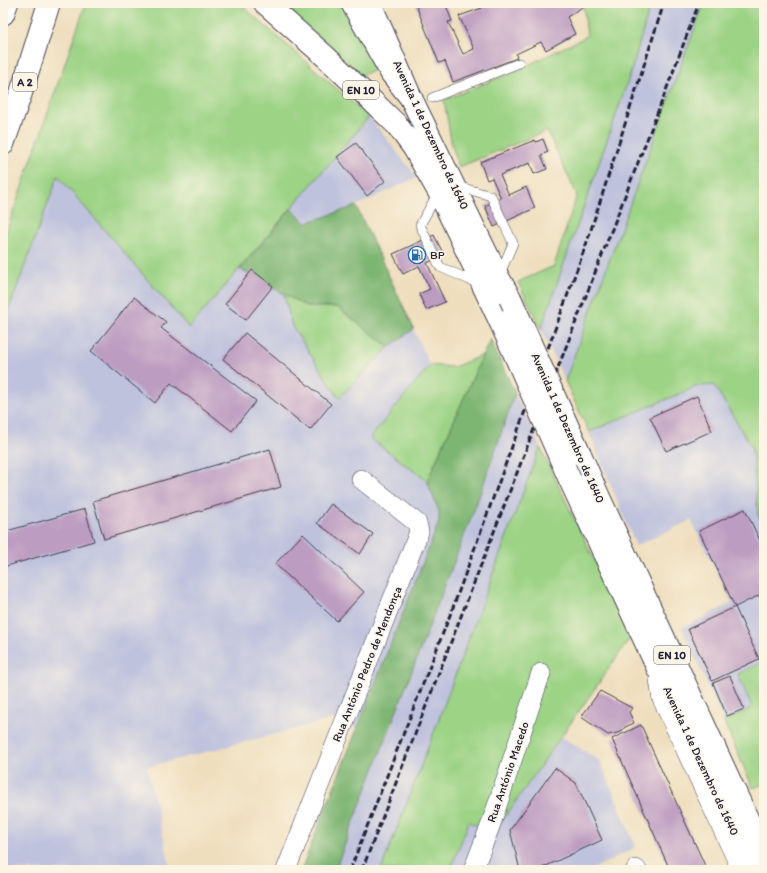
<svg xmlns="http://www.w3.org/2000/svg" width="767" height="873" font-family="Itim,sans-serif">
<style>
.industrial{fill:#bfc2dd}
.green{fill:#9cd385;stroke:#5f7a60}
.forest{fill:#7db572;stroke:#506c56}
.building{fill:#bd9cc1}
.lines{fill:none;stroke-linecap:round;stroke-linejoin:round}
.service-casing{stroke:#413e4e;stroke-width:10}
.minor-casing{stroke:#413e4e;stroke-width:20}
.primary-casing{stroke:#413e4e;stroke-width:24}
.motorway-casing{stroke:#413e4e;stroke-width:24}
.service{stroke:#fff;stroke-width:9}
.minor{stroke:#fff;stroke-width:19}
.primary{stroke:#fff;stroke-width:22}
.motorway{stroke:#fff;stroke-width:22}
.rail{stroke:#22223b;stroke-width:3;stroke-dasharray:6 3;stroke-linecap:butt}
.primary-bridge-casing{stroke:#413e4e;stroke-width:24;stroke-linecap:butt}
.primary-bridge{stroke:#fff;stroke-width:22}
.labels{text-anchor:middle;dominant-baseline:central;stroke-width:3;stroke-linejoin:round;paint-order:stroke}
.shield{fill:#fcf5e5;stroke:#63616e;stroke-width:1}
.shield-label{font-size:11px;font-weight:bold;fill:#22223b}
.street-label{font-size:12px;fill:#22223b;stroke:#fcf5e5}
.poi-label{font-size:12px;fill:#22223b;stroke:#fcf5e5;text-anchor:start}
</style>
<rect width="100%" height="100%" fill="#fcf5e5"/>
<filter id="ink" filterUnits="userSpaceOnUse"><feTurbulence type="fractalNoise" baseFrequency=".025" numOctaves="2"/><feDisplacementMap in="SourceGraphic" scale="8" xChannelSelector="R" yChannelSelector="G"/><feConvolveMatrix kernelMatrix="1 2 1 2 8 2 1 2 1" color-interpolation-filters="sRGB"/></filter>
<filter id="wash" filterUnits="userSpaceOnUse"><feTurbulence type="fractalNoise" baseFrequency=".012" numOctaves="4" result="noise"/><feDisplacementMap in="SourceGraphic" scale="16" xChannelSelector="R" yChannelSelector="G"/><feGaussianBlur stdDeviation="0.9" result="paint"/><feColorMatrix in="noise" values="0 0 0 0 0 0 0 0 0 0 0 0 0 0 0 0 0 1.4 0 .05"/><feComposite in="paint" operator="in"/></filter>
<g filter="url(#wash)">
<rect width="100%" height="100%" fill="#eedebd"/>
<path class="industrial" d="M 651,3 L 704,3 L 565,381 L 541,329 L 631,72 Z
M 369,117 L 417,177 L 356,206 L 430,365 L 370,438 L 427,481 L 439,512 L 439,522 L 358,730 L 337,718 L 147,767 L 171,870 L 3,870 L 3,325 L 58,176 L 189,328 Z
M 714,385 L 752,449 L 758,514 L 764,527 L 764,665 L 759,663 L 752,707 L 724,722 L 682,628 L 732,603 L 691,520 L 636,546 L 589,432 L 698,386 Z
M 515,393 L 540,447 L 431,740 L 382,870 L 335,870 L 478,500 Z
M 562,737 L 600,761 L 636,847 L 591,870 L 450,870 L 469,821 L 497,828 Z"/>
<path class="green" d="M 86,3 L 239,3 L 369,117 L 189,328 L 58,176 L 3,325 L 3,241 Z
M 279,3 L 344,3 L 380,68 L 361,75 Z
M 583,3 L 651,3 L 631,72 L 541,329 L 518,282 L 554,266 L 577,195 L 547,131 L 459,167 L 452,146 L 444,100 L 520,69 L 587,36 Z
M 704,3 L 764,3 L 764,527 L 758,515 L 752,448 L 714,385 L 698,386 L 589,432 L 565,381 Z
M 284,294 L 307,307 L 337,307 L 389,347 L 339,398 L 292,326 Z
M 483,355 L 427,481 L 370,438 L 430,365 L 454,367 Z
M 540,447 L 631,637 L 497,828 L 496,834 L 469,822 L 450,870 L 381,870 L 431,740 Z
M 760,663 L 764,665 L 764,784 L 753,788 L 724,722 L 752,707 L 738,674 Z"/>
<path class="forest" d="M 356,206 L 414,329 L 389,347 L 337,307 L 307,307 L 240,269 L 291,209 L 306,223 Z
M 490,339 L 515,393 L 478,500 L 335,870 L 301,870 L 439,522 L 439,512 L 427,481 Z"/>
<g id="blocks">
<path class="building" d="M 415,3 L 445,3 L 452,21 L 448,22 L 463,54 L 474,49 L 459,16 L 482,8 L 480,3 L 581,3 L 584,6 L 567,17 L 575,34 L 546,50 L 541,42 L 516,54 L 517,58 L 453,82 L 445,61 L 439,63 Z
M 543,139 L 548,152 L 541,155 L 547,169 L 534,174 L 530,163 L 500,175 L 509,195 L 526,187 L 535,208 L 494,227 L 485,206 L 501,198 L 492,178 L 487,180 L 480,162 L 535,140 L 536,142 Z
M 356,143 L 385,181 L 367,196 L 337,157 Z
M 434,235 L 444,255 L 427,263 L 445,302 L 426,310 L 419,294 L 430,289 L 419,266 L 403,274 L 393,254 Z
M 252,270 L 273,286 L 246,320 L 225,304 Z
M 134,297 L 166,322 L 161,328 L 256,401 L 232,431 L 171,383 L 155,403 L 91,351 Z
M 245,333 L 331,404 L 310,430 L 223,359 Z
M 697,396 L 712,431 L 666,451 L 650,417 Z
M 270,449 L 281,487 L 104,539 L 93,501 Z
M 331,504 L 373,534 L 360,554 L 317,523 Z
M 85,509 L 94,541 L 3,567 L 3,532 Z
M 745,509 L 764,549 L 764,593 L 735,607 L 699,531 Z
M 303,534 L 364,592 L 337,621 L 275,564 Z
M 735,607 L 759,659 L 712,681 L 688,629 Z
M 730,676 L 744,709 L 727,716 L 713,683 Z
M 600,691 L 632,708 L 629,712 L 634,723 L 625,727 L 621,732 L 608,735 L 581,717 Z
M 641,725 L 707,870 L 670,870 L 612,739 Z
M 555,768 L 576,783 L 602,840 L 542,868 L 543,870 L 520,870 L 510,830 Z"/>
</g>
</g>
<g filter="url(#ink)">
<use href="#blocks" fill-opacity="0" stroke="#413e4e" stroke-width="1"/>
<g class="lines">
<defs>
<path id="service" d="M 432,98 L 519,63
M 457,186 L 491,196 L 513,243 L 500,274
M 438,193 L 420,225 L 440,267 L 479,284
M 654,680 L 657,700 L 736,870"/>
<path id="minor" d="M 636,869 L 637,870
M 286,870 L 419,532 L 417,523 L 361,479
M 473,870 L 491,824 L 541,673"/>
<path id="primary" d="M 265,3 L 326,57 L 366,95 L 397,125 L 414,148 L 439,192 L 500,321
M 370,3 L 411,98 L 498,277 L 510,298
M 580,454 L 597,493 L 764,855
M 570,480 L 752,870"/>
<path id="motorway" d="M 352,3 L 392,74 L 411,98
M 3,14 L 7,3
M 3,144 L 21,93 L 49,3"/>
</defs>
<use href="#service" class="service-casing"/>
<use href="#minor" class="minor-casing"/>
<use href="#primary" class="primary-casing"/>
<use href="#motorway" class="motorway-casing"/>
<use href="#service" class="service"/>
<use href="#minor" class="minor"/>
<use href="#primary" class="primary"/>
<use href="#motorway" class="motorway"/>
<path class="rail" d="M 350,870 L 452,610 L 587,242 L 664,3
M 362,870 L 662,101 L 699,3"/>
<defs>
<path id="primary-bridge" d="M 510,298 L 580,454
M 500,321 L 570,480"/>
</defs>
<use href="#primary-bridge" class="primary-bridge-casing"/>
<use href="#primary-bridge" class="primary-bridge"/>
</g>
</g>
<defs>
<symbol id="fuel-ring" viewBox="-11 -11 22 22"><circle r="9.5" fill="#fcf5e5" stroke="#1f6fb2" stroke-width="1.5"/><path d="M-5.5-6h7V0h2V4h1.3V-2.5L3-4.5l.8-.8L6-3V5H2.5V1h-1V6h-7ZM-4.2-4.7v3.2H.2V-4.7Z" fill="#1f6fb2"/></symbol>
</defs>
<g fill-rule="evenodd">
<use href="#fuel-ring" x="407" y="245" width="20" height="20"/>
</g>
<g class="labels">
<g class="shield">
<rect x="13" y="73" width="24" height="18" rx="3"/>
<rect x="343" y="81" width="36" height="18" rx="3"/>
<rect x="654" y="646" width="36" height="18" rx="3"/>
</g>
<g class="shield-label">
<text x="25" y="82">A 2</text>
<text x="361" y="90">EN 10</text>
<text x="672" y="655">EN 10</text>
</g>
<g class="street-label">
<text transform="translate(431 135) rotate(65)">Avenida 1 de Dezembro de 1640</text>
<text transform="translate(568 428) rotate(66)">Avenida 1 de Dezembro de 1640</text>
<text transform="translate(367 664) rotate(-68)">Rua António Pedro de Mendonça</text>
<text transform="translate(701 761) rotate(65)">Avenida 1 de Dezembro de 1640</text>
<text transform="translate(508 772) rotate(-71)">Rua António Macedo</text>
</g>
<g class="poi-label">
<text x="430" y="255">BP</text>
</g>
</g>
<rect width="767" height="873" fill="none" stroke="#fcf5e5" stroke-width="16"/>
</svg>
